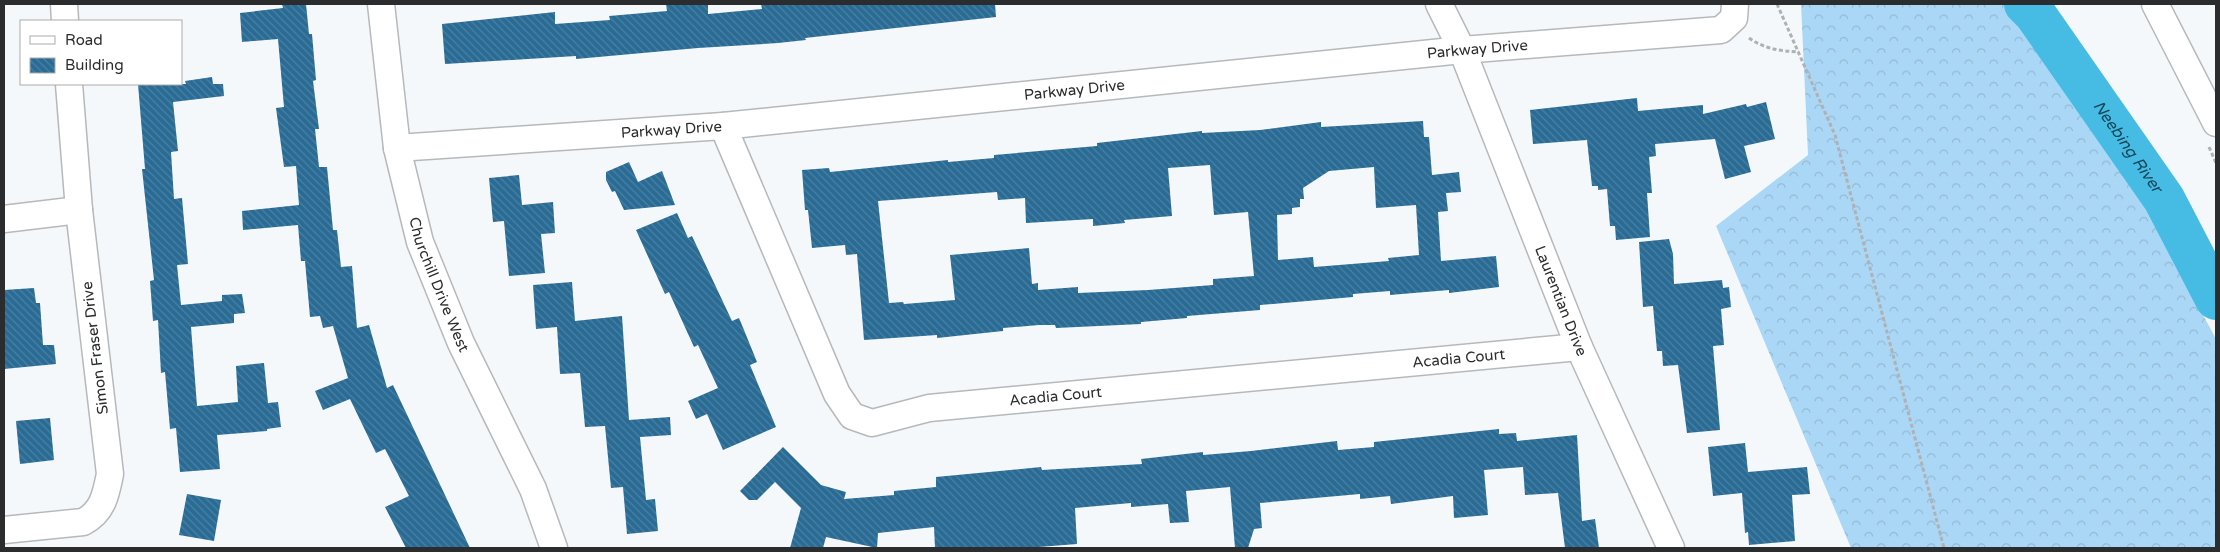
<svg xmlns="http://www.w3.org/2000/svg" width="2220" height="552" font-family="'Varela Round',sans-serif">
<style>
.forest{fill:url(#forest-crowns)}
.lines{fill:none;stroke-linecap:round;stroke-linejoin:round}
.river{stroke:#46bce4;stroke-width:42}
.building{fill:url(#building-back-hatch);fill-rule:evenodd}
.minor-casing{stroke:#b6b9bb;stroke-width:29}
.path{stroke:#afb1b3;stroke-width:3;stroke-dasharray:4 2.5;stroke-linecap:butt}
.minor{stroke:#fff;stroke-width:26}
.labels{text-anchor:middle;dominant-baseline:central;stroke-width:5;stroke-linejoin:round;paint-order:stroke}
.street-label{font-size:15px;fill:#2b2c2d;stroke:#fff}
.water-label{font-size:16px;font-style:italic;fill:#154758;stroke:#fff}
</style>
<defs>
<pattern id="forest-crowns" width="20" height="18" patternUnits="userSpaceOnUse" patternTransform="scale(1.25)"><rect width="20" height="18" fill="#abd7f6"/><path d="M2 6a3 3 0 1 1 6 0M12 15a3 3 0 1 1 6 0" fill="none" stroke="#93b9d3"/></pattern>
<pattern id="building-back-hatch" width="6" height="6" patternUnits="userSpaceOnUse" patternTransform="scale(1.25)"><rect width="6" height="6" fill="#286b95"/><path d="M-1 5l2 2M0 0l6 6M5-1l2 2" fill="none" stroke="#4e80a0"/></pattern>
</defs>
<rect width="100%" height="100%" fill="#f5f8fa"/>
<path class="forest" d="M 1801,4 L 2053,4 L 2078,82 L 2216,339 L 2216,548 L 1851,548 L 1716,226 L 1808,155 Z"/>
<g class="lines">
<path class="river" id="s1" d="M 2025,4 L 2035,14 L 2164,199 L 2216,299"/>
</g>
<path class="building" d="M 282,4 L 306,4 L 309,34 L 312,34 L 316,80 L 313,81 L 319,129 L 315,129 L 319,167 L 327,167 L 333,230 L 337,230 L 341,267 L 352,266 L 357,328 L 369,325 L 387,388 L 393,385 L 470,548 L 406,548 L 385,507 L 409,496 L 385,449 L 376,453 L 350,399 L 323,410 L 315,391 L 348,378 L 333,326 L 323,328 L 320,316 L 310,317 L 305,261 L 301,261 L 298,225 L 243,230 L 242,211 L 299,205 L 296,166 L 284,167 L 276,108 L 284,107 L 278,39 L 242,42 L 240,13 L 283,8 Z
M 666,4 L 708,4 L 708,14 L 762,9 L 761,4 L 995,4 L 996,17 L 805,38 L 806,40 L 778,43 L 698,48 L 576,59 L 576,56 L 445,64 L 442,24 L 555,12 L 555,24 L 610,20 L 609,16 L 667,11 Z
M 212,77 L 213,84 L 223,84 L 224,96 L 173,102 L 178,151 L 171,152 L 174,199 L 182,198 L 188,264 L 177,265 L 181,305 L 222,301 L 222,295 L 242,294 L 245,313 L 234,314 L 234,323 L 191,327 L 197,406 L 238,402 L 236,366 L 264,363 L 268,403 L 278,402 L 281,427 L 267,429 L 267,431 L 217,435 L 220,469 L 180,472 L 176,428 L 170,429 L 165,372 L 161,373 L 158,320 L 153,321 L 150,281 L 154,280 L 142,169 L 145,169 L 138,84 L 186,84 L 185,81 Z
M 1637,98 L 1638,111 L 1703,105 L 1703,114 L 1746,104 L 1747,107 L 1766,102 L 1775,139 L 1744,146 L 1751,172 L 1725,179 L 1715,139 L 1655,144 L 1656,156 L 1649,157 L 1652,193 L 1647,193 L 1650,237 L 1616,240 L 1615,226 L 1610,226 L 1607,189 L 1598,190 L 1598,186 L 1592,186 L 1587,140 L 1533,144 L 1530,110 Z
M 1423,121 L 1424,137 L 1429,137 L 1432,175 L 1459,172 L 1461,192 L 1446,193 L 1448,211 L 1438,212 L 1441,261 L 1496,256 L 1499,287 L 1449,293 L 1449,290 L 1390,295 L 1390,291 L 1353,294 L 1353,297 L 1260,305 L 1260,310 L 1187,316 L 1187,318 L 1141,322 L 1141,324 L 1056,328 L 1055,325 L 1039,325 L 1003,328 L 1003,331 L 937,338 L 937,335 L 864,340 L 857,254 L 846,255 L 845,245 L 812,248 L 808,210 L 805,210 L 802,170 L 829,168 L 830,172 L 948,160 L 948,162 L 994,158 L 994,155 L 1097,146 L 1097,143 L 1202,131 L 1202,133 L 1260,130 L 1321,122 L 1321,127 ZM 1210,165 L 1214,215 L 1248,212 L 1254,276 L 1213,279 L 1213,285 L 1148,290 L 1078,293 L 1078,287 L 1038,290 L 1038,283 L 1032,284 L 1029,248 L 950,255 L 955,300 L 904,304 L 903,302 L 889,303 L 878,201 L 997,192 L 998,200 L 1025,198 L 1026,223 L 1093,219 L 1093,226 L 1125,223 L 1124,220 L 1172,216 L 1168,168 ZM 1374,167 L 1376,208 L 1416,205 L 1419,255 L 1388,258 L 1389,261 L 1314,267 L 1313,257 L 1278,260 L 1277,215 L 1292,214 L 1292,208 L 1300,207 L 1300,199 L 1304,199 L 1303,188 L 1329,171 Z
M 629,162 L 638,182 L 662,171 L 675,205 L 624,210 L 615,191 L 612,192 L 606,180 L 606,172 Z
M 519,175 L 522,205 L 553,202 L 555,233 L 541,234 L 545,273 L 509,276 L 504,221 L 493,222 L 489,178 Z
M 677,213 L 688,238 L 692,236 L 732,321 L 739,318 L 744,330 L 757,362 L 750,365 L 776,427 L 723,450 L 707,414 L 696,419 L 688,401 L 718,388 L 698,345 L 694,347 L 669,292 L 665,294 L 636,230 Z
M 1669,239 L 1673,254 L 1674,284 L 1722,280 L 1723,288 L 1729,287 L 1731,307 L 1721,309 L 1724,345 L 1713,346 L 1720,430 L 1687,433 L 1678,365 L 1663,366 L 1662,351 L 1657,351 L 1653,306 L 1643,307 L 1639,242 Z
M 572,282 L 575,321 L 622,316 L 629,420 L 670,417 L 671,435 L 640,437 L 646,500 L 655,499 L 658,531 L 627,534 L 623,487 L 611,488 L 605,426 L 585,427 L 580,373 L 560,374 L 557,327 L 536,329 L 533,285 Z
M 34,288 L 36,303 L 40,303 L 43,345 L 54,345 L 56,364 L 4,369 L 4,290 Z
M 50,418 L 54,460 L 20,464 L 16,421 Z
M 1499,429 L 1499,434 L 1516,433 L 1517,441 L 1577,435 L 1582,521 L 1595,519 L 1599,548 L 1565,548 L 1558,493 L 1525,495 L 1523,467 L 1484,470 L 1488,515 L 1454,518 L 1453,496 L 1391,504 L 1390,496 L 1360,499 L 1360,494 L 1260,503 L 1262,528 L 1254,529 L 1248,548 L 1235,548 L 1230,487 L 1186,491 L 1189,522 L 1170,523 L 1168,504 L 1131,507 L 1131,503 L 1075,508 L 1077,544 L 1026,548 L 935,548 L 934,527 L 878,533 L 877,548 L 826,537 L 823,548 L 790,548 L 801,508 L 775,482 L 757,500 L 749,500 L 740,491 L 783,447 L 821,485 L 846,492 L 844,499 L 894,495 L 894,491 L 936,487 L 936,477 L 1041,467 L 1042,470 L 1142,464 L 1141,459 L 1203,452 L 1203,455 L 1251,451 L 1337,441 L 1338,450 L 1374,447 L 1374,442 Z
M 1745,443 L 1748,472 L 1807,467 L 1810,494 L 1792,495 L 1795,541 L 1749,545 L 1748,532 L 1745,533 L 1742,493 L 1713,496 L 1708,447 Z
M 187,494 L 221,500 L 214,541 L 179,535 Z"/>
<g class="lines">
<defs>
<g id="minor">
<path d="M 64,4 L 65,21"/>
<path id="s2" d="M 381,4 L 397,148 L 420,242 L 461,343 L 533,489 L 554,548"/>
<path id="s3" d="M 1439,4 L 1462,50 L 1579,347 L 1671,548"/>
<path d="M 2155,4 L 2216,123"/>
<path id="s4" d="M 723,126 L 837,394 L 852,416 L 872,423 L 929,408 L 1579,347"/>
<path id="s5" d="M 397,148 L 723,126 L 1462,50 L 1721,30 L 1734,18 L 1735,4"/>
<path d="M 4,219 L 79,210"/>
<path d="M 4,530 L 83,522 C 103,512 106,494 110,474 L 79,210 L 69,84"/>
</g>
</defs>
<use href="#minor" class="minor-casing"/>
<path class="path" d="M 1777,4 L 1835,135 L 1944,548
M 1749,38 C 1765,49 1780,51 1799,52
M 2209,147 L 2216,163"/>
<use href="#minor" class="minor"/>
</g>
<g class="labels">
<g class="street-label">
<text stroke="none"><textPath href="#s5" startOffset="1085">Parkway Drive</textPath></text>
<text stroke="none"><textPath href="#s5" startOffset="680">Parkway Drive</textPath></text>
<text stroke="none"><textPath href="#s5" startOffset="275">Parkway Drive</textPath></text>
<text stroke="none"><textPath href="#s2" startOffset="288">Churchill Drive West</textPath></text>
<text stroke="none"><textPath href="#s3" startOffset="321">Laurentian Drive</textPath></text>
<text transform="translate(95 348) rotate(-97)">Simon Fraser Drive</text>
<text stroke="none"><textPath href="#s4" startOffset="930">Acadia Court</textPath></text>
<text stroke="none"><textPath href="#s4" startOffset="525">Acadia Court</textPath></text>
</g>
<g class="water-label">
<text stroke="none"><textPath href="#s1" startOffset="176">Neebing River</textPath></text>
</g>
</g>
<rect width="2220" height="552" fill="none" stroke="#2b2c2d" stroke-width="10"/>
<rect x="20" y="20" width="162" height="65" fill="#ffffff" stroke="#aaabab"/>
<rect x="30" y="36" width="25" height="8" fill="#ffffff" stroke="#aaabab"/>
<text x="65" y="45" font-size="15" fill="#2b2c2d">Road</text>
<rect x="30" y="58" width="25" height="15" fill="url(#building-back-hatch)" stroke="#aaabab"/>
<text x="65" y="70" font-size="15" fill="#2b2c2d">Building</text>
</svg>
